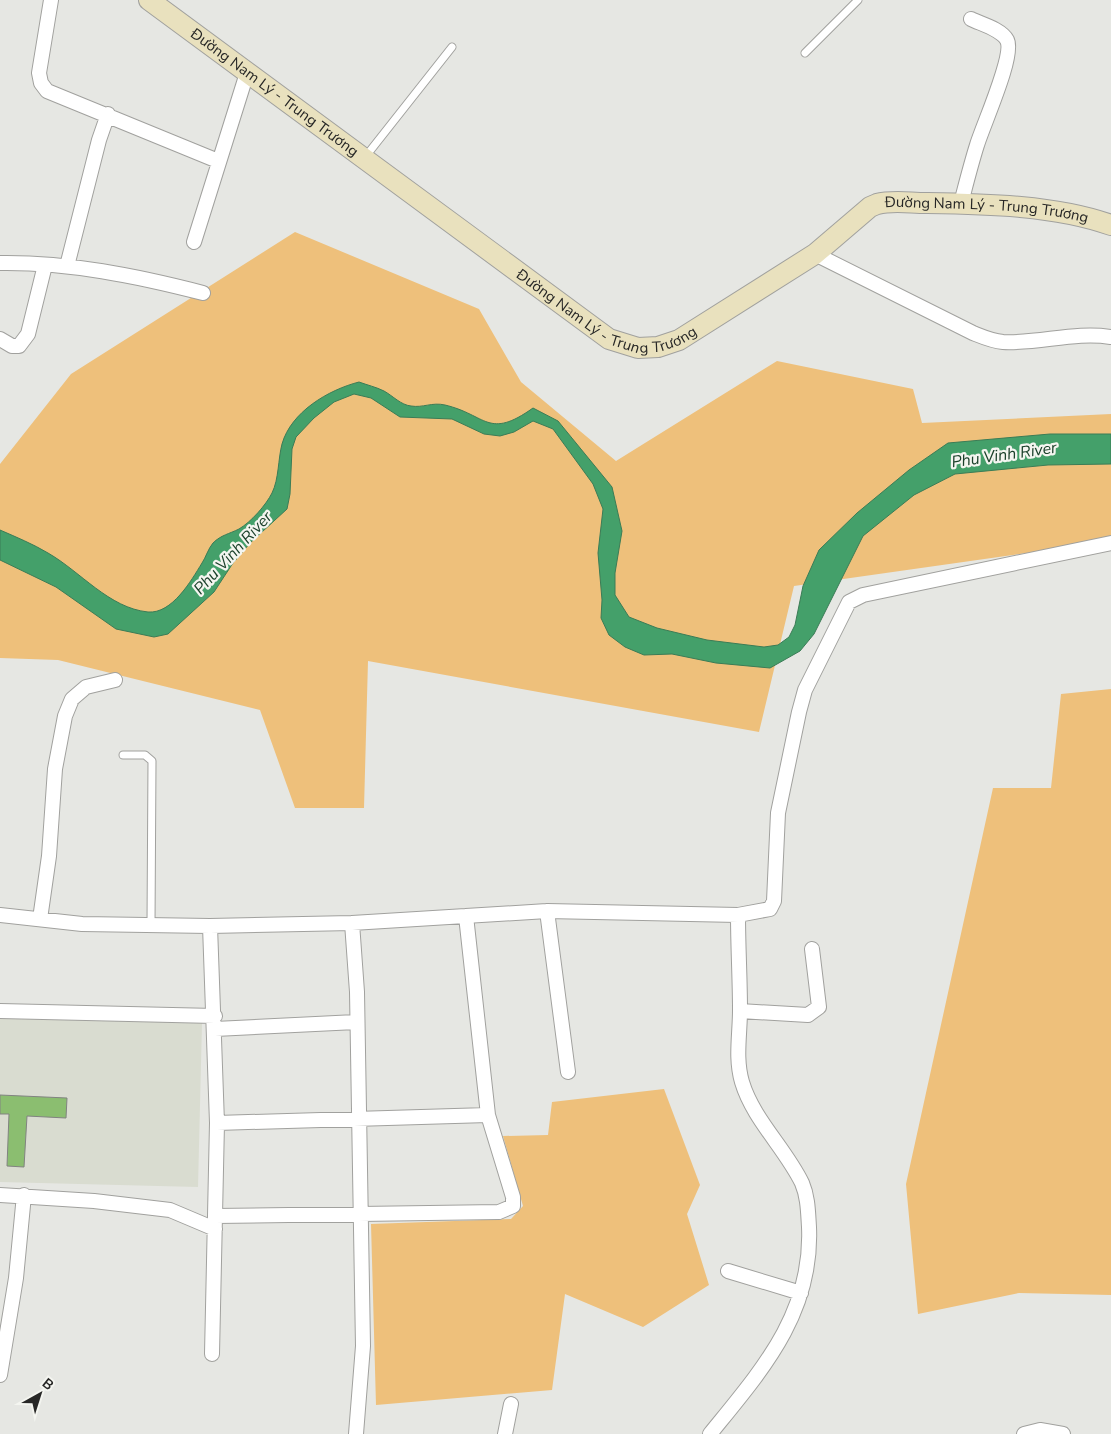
<svg xmlns="http://www.w3.org/2000/svg" width="1111" height="1434" font-family="'Nunito Sans',sans-serif">
<style>
.built{fill:#d9dcd0}
.green{fill:#eec07b}
.water{fill:#44a06a;stroke:#3b7c56}
.building{fill:#8bbe70;stroke:#818380}
.lines{fill:none;stroke-linecap:round;stroke-linejoin:round}
.lane-casing{stroke:#a1a19e;stroke-width:9}
.street-casing{stroke:#a1a19e;stroke-width:16}
.secondary-casing{stroke:#a1a19e;stroke-width:22}
.lane{stroke:#fff;stroke-width:7}
.street{stroke:#fff;stroke-width:14}
.secondary{stroke:#e9e1be;stroke-width:20}
.labels{text-anchor:middle;dominant-baseline:central;stroke-width:4.5;stroke-linejoin:round;paint-order:stroke}
.street-label{font-size:15px;fill:#272726;stroke:#f4f5f0}
.water-label{font-size:16px;font-style:italic;fill:#1b412b;stroke:#f4f5f0}
</style>
<rect width="100%" height="100%" fill="#e6e7e3"/>
<path class="built" d="M 0,1017 L 202,1023 L 198,1187 L 0,1182 Z"/>
<path class="green" d="M 295,232 L 479,309 L 521,382 L 616,461 L 777,361 L 913,389 L 922,423 L 1111,414 L 1111,541 L 794,586 L 759,732 L 368,661 L 364,808 L 295,808 L 260,710 L 58,660 L 0,658 L 0,464 L 71,374 Z
M 1111,689 L 1111,1295 L 1019,1293 L 918,1314 L 906,1184 L 993,788 L 1051,788 L 1061,694 Z
M 664,1089 L 700,1185 L 687,1214 L 709,1285 L 643,1327 L 565,1294 L 552,1390 L 376,1405 L 371,1224 L 511,1219 L 523,1206 L 503,1136 L 548,1135 L 552,1102 Z"/>
<path class="water" d="M 359,382 C 367,385 376,387 384,391 C 393,396 401,405 411,406 C 423,408 432,402 445,405 C 487,415 488,440 533,408 L 558,421 L 612,487 L 622,531 L 615,573 L 615,595 L 629,617 L 657,628 L 707,640 L 764,647 L 778,645 L 789,637 L 795,625 L 803,586 L 819,550 L 857,513 L 909,470 L 948,443 L 1050,434 L 1111,434 L 1111,464 L 1048,465 L 955,474 L 914,495 L 863,536 L 814,634 L 800,651 L 770,668 L 716,663 L 672,654 L 644,655 L 625,647 L 609,635 L 601,618 L 602,600 L 598,553 L 603,509 L 593,484 L 553,429 L 533,421 L 514,432 L 500,436 L 484,434 L 452,419 L 400,417 L 371,398 L 354,394 L 334,402 L 314,418 L 296,437 L 292,449 L 290,494 L 287,509 L 250,543 L 233,563 L 214,592 L 168,634 L 154,637 L 116,629 L 56,587 L 0,560 L 0,530 C 16,537 33,544 48,553 C 81,572 109,608 148,612 C 172,614 191,581 202,563 C 206,557 208,549 213,543 C 221,535 229,534 239,529 C 251,522 266,505 272,493 C 279,479 278,459 282,444 C 291,412 328,390 359,382 Z"/>
<path class="building" d="M 0,1095 L 67,1098 L 66,1118 L 27,1116 L 24,1167 L 7,1166 L 9,1114 L 0,1114 Z"/>
<g class="lines">
<defs>
<path id="lane" d="M 805,53 L 858,0
M 366,156 L 452,47
M 123,755 L 145,755 L 152,761 L 151,925"/>
<path id="street" d="M 51,0 L 39,73 L 41,83 L 47,91 L 218,161
M 961,203 C 966,184 971,164 977,145 C 983,125 1015,55 1007,40 C 1001,29 981,24 971,19
M 194,242 L 247,73
M 815,254 L 973,333 C 983,337 992,341 1003,342 C 1039,344 1075,331 1111,337
M 0,263 C 68,262 137,276 203,293
M 67,266 L 99,140 L 108,114
M 0,339 L 12,346 L 19,346 L 28,334 L 45,265
M 547,911 L 568,1072
M 0,915 L 82,924 L 210,926 L 352,923 L 547,911 L 738,915 L 770,909 L 774,901 L 778,813 L 799,712 L 805,690 L 849,602 L 863,595 L 1111,543
M 40,919 L 49,856 L 55,769 L 65,716 L 72,699 L 86,687 L 115,680
M 352,923 L 357,992 L 363,1346 L 356,1434
M 210,926 L 217,1123 L 212,1354
M 0,1011 L 215,1016
M 740,1011 L 808,1015 L 819,1007 L 812,949
M 215,1029 L 356,1022
M 217,1123 L 488,1115
M 0,1195 L 94,1201 L 170,1210 L 215,1229
M 215,1216 L 499,1212 L 513,1206 L 513,1197 L 488,1115 L 466,916
M 728,1271 L 801,1293
M 0,1375 L 16,1278 L 24,1195
M 505,1434 L 511,1404
M 710,1434 C 761,1371 813,1314 809,1227 C 808,1212 808,1197 802,1183 C 785,1148 753,1119 742,1082 C 735,1058 740,1035 740,1010 C 740,979 738,947 738,915
M 1024,1434 L 1040,1430 L 1063,1434"/>
<g id="secondary">
<path id="s1" d="M 149,0 C 303,112 455,227 609,339 L 638,348 L 658,347 L 679,340 L 815,254 L 870,207 L 877,204 C 892,200 910,203 926,203 C 986,204 1055,205 1111,225"/>
</g>
</defs>
<use href="#lane" class="lane-casing"/>
<use href="#street" class="street-casing"/>
<use href="#secondary" class="secondary-casing"/>
<use href="#lane" class="lane"/>
<use href="#street" class="street"/>
<use href="#secondary" class="secondary"/>
</g>
<g class="labels">
<g class="street-label">
<text stroke="none"><textPath href="#s1" startOffset="156">Đường Nam Lý - Trung Trương</textPath></text>
<text stroke="none"><textPath href="#s1" startOffset="995">Đường Nam Lý - Trung Trương</textPath></text>
<text stroke="none"><textPath href="#s1" startOffset="561">Đường Nam Lý - Trung Trương</textPath></text>
</g>
<g class="water-label">
<text transform="translate(1004 455) rotate(-8)">Phu Vinh River</text>
<text transform="translate(233 553) rotate(-47)">Phu Vinh River</text>
</g>
</g>
<g transform="translate(40 1394) rotate(39)" stroke="#f4f5f0" stroke-width="4" paint-order="stroke">
<path d="M0-4L9 19L0 12L-9 19Z" fill="#272726"/>
<text y="-8" font-size="14" font-weight="bold" text-anchor="middle" fill="#272726">B</text>
</g>
</svg>
